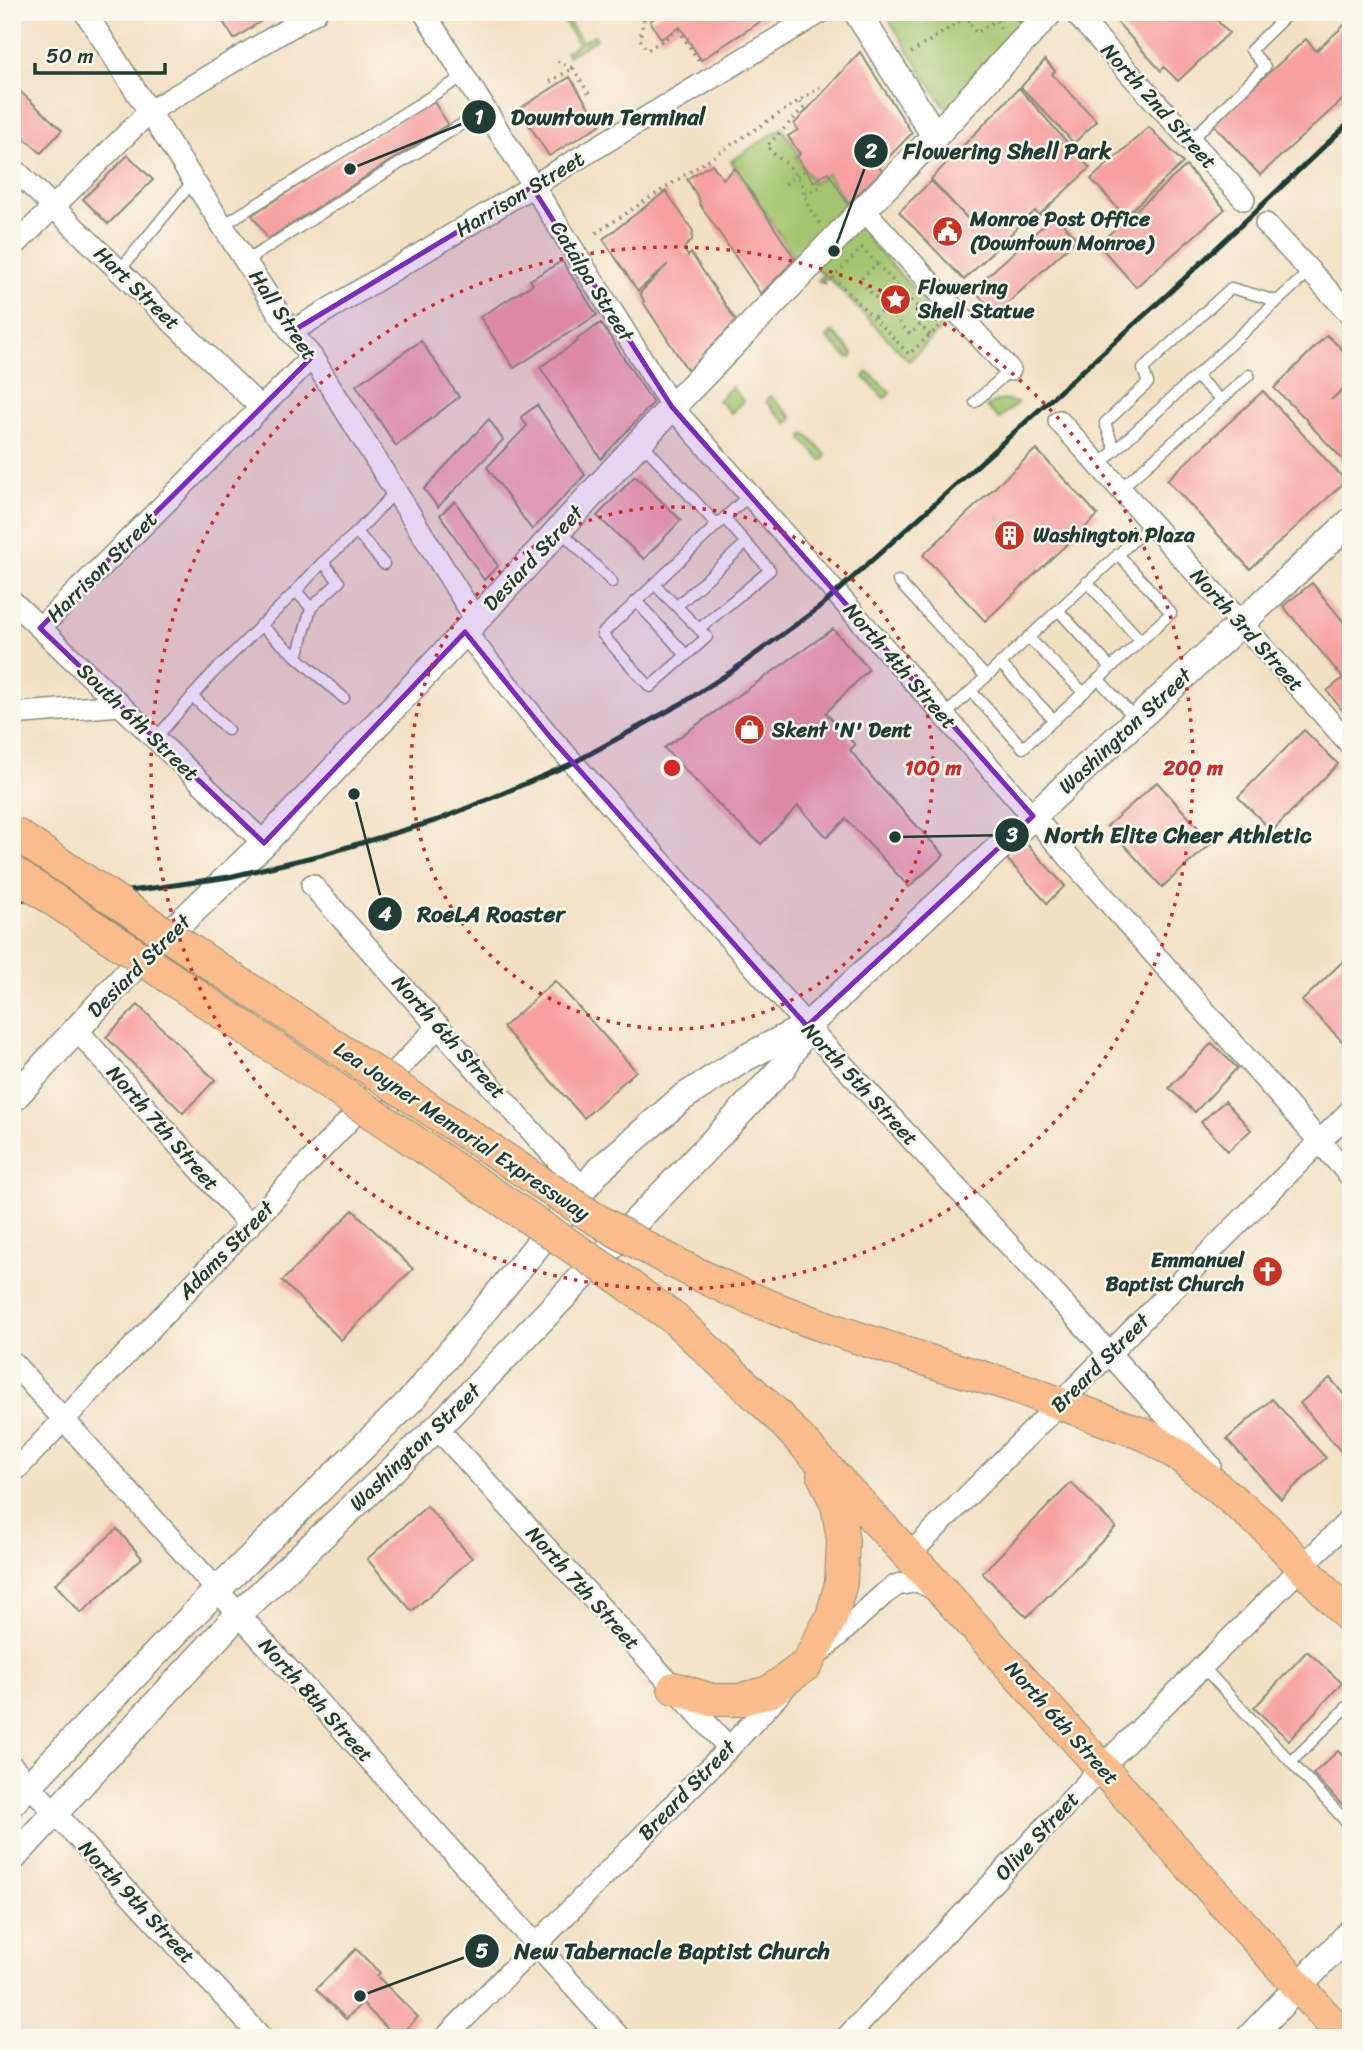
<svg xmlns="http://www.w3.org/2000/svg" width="1363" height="2050" font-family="Sriracha,sans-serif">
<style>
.green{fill:#a2c46d;stroke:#608050;stroke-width:2}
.building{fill:#f6a1a0}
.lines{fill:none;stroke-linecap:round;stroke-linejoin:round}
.service-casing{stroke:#888e7c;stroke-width:13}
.minor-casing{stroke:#888e7c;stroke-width:24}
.tertiary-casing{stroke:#888e7c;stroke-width:29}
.primary-casing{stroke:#888e7c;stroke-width:34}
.path{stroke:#888e7c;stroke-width:3.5;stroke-dasharray:2 5;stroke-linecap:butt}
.service{stroke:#fff;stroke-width:10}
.minor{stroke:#fff;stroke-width:21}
.tertiary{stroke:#fff;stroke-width:26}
.primary{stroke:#fabc8b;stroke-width:32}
.rail{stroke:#1f3d34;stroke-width:5}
.primary-bridge-casing{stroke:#888e7c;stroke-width:34;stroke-linecap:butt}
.primary-bridge{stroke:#fabc8b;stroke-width:32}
.marked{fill:#7b2cbf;fill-opacity:0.2;stroke:#7b2cbf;stroke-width:5;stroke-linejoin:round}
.ring{fill:none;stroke:#d62828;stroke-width:3.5;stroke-dasharray:3.5 7}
.labels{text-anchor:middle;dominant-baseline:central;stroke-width:5;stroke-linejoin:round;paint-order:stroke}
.street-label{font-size:21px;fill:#1f3d34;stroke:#fbf7ec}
.poi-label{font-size:21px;font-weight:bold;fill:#1f3d34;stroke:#fbf7ec;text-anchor:start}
.centre{fill:#d62828;stroke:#fbf7ec;stroke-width:3.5}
.ring-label{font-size:21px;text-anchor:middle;font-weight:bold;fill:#d62828;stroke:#fbf7ec;stroke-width:5;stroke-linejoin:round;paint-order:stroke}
.leader{fill:none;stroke:#1f3d34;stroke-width:2.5}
.callout-dot{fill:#1f3d34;stroke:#fbf7ec;stroke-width:2.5}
.mark-label{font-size:21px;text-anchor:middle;font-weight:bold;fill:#fff}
.callout-label{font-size:23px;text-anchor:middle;font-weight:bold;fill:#1f3d34;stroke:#fbf7ec;stroke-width:5;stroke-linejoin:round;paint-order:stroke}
</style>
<rect width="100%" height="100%" fill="#fbf7ec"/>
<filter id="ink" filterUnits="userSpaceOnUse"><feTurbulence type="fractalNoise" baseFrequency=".0143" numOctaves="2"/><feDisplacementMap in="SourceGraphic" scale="14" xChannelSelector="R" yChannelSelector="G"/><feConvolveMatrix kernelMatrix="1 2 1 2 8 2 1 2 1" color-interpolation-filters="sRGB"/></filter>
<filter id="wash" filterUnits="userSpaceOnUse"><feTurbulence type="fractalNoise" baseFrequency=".00686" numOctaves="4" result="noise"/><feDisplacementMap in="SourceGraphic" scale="28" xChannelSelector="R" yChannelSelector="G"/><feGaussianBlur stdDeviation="1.57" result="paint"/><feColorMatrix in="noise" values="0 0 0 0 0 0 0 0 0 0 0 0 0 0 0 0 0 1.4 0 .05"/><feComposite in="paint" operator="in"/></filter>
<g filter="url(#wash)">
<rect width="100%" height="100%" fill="#f2e0c3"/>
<path class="green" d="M 558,12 L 563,12 L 582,42 L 594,35 L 597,39 L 568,56 L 566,52 L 578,44 Z
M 884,12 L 1013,12 L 1025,31 L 949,106 L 944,106 Z
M 782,128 L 799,154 L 796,157 L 814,183 L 827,173 L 872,244 L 946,324 L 909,361 L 828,277 L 821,283 L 818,280 L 824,274 L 795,258 L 731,161 Z
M 832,332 L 853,353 L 852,357 L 848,358 L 827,338 Z
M 868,372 L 890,392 L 888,396 L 884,398 L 864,377 Z
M 732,387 L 743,401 L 731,413 L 718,400 Z
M 770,396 L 792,417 L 790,422 L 787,423 L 766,402 L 768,397 Z
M 1006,400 L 1018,403 L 999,419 L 987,407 L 996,401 Z
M 803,435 L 807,435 L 826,455 L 825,459 L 821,460 L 802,439 Z"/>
<g id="blocks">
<path class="building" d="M 217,12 L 275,12 L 234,39 Z
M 663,12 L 775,12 L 701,60 L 680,27 L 661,39 L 650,21 Z
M 1013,12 L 1035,12 L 1022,25 Z
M 1108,12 L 1209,12 L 1229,33 L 1178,81 L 1164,67 L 1161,71 Z
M 1351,19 L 1351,92 L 1260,175 L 1213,124 L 1306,39 L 1316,51 Z
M 860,52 L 912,133 L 879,167 L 882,171 L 848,204 L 828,172 L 814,182 L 797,157 L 800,154 L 788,136 L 798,130 L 794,124 Z
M 1045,60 L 1055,71 L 1052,74 L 1097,121 L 1074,143 L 1021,87 Z
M 570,77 L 600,125 L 549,156 L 519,109 Z
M 12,84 L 62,130 L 41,153 L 12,127 Z
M 1019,88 L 1090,168 L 1039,215 L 1035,211 L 1017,228 L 964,280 L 899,212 L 931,181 L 968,219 L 931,179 Z
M 432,99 L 448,124 L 268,239 L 252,215 Z
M 1149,127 L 1183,163 L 1125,216 L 1091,179 Z
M 128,155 L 153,180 L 108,224 L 83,199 Z
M 712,164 L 723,179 L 735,168 L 795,259 L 761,294 L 699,203 L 700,201 L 687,179 Z
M 1186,166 L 1225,209 L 1136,287 L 1098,244 Z
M 666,191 L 693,231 L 692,240 L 683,249 L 688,256 L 691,253 L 736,321 L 688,371 L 643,302 L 644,301 L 640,293 L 668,264 L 638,291 L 603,239 Z
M 1055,215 L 1077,239 L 996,314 L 973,289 Z
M 562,261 L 597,315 L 514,368 L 480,317 L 533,284 L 530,280 Z
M 601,323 L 653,403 L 601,459 L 540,367 L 578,341 L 577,339 Z
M 1327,335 L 1351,358 L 1351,381 L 1331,400 L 1351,383 L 1351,468 L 1308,423 L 1309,422 L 1274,388 Z
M 421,341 L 459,397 L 396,446 L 356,385 Z
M 1263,391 L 1346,481 L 1250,569 L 1167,480 Z
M 537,405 L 585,475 L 532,530 L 487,467 L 527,426 L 521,417 Z
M 489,419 L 503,440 L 438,507 L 424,489 Z
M 1036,449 L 1098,515 L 985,621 L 923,555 Z
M 635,476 L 681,520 L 644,559 L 597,516 Z
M 455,501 L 498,566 L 484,580 L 440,515 Z
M 1312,583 L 1351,631 L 1351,704 L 1343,711 L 1327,691 L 1343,678 L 1283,606 Z
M 833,629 L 869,669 L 826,713 L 855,745 L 850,750 L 875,781 L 944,855 L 909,887 L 846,819 L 827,837 L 798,806 L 761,844 L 730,816 L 664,748 Z
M 1304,730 L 1338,764 L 1272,831 L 1238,797 Z
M 1157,782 L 1212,843 L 1162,887 L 1107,826 Z
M 1024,841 L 1065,886 L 1047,903 L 1005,857 Z
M 1346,958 L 1351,962 L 1351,1050 L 1302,1001 Z
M 555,981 L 636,1071 L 584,1118 L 503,1027 Z
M 138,1005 L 215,1080 L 183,1113 L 106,1037 Z
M 1212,1043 L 1237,1068 L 1195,1112 L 1169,1088 Z
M 1225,1101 L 1251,1130 L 1228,1151 L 1201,1122 Z
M 353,1210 L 413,1269 L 341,1340 L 282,1281 Z
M 1330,1378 L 1351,1403 L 1351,1458 L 1348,1460 L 1300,1403 Z
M 1272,1399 L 1326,1458 L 1281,1499 L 1227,1439 Z
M 1071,1483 L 1116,1527 L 1027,1617 L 982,1573 Z
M 427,1506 L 472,1558 L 412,1611 L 367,1559 Z
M 117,1529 L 142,1558 L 81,1613 L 55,1584 Z
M 1307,1651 L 1342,1683 L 1289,1740 L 1254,1708 Z
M 1338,1751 L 1351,1765 L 1351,1796 L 1341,1804 L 1313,1774 Z
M 356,1949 L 380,1973 L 377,1976 L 418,2017 L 397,2038 L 362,2003 L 346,2019 L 316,1989 Z"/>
</g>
</g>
<g filter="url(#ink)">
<use href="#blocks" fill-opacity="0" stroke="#888e7c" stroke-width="2"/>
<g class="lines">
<defs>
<path id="service" d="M 1191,140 L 1265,67 L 1251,50 L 1290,12
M 223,225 L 464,76
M 246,261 L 484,110
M 119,271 L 194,180
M 1196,376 L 1221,400
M 975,402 L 1010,370
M 641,442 L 717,525 L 749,495
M 1115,450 L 1105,423 L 1148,383 L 1143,369 L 1231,288 L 1277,301
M 1099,465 L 1310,271
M 1120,489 L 1249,375
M 560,530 L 612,582
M 357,532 L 384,564
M 323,562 L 357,532 L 396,491
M 898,581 L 986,677
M 1087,582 L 1141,641
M 654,584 L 707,637 L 650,687 L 602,634 L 717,525
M 636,601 L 686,655
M 677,606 L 746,543
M 1058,610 L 1111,668
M 260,625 L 344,698
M 699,629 L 770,570 L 724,518
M 1028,637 L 1084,693
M 297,657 L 311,608
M 1000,663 L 1054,720
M 1098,679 L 1137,720
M 971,691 L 1023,748 L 1171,613 L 1118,554
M 192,696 L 228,730
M 944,716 L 1151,524
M 155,739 L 211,675 L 296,591 L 311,608 L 339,582 L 323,562 L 296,591
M 1203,1667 L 1351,1827
M 1291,1762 L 1351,1703"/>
<path id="minor" d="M 85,12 L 291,332 L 312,357 L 476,620
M 424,12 L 672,407 L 1351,1177
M 1074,12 L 1244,199
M 12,167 L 261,408
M 863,209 L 1010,370
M 1266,224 L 1351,315
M 12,248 L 150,111 L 316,12
M 291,332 L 821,12
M 1059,421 L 1351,745
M 12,601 L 264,843
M 40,628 L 312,357
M 465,632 L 550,737 L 807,1026 L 1109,1353 L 1210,1465
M 12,714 L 120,705
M 312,885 L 584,1190
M 77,1030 L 250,1226
M 12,1362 L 620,2038
M 437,1428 L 729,1748
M 12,1474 L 439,1026
M 909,1555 L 1351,1110
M 820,1652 L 884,1594 L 897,1585 L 918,1581 L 938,1591
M 12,1766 L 262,2038
M 445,2038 L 729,1748 L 783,1690
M 846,2038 L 1102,1767 L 1351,1518"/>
<path id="tertiary" d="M 857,12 L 935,136
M 12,1100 L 131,970 L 264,843 L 465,632 L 672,407 L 935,136 L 1050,12
M 12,1803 L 217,1590 L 412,1399 L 599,1170 L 682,1098 L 745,1058 L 807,1026 L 1351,521
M 12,1859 L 239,1614 L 437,1428 L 719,1135 L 784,1066 L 807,1026
M 1249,2038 L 1351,1932"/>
<path id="primary" d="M 945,1366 L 1013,1386 L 1148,1436 L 1181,1457 L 1265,1527 L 1351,1619
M 775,1413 L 946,1595 L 1345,2038
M 674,1688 L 712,1700 L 738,1700 L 769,1692 L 807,1664 L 832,1616 L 841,1583 L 843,1540 L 837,1505 L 823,1475"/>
</defs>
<use href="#service" class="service-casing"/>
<use href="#minor" class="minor-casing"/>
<use href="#tertiary" class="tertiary-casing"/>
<use href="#primary" class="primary-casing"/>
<path class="path" d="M 645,12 L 640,39 L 647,50 L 679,30 L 700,63
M 963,12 L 976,33 L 996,20 L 1003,32
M 968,21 L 981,14 L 980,12
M 911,53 L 965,18
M 573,68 L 589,94
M 550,82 L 573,68 L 555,60
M 800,102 L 804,108 L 767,146 L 776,156 L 787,164 L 801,182 L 808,207 L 820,223
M 785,184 L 804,171
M 805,194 L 820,187 L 820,181
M 596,233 L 820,87
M 877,264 L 928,318 L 921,325
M 825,285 L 833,277
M 874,317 L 885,308
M 930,335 L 920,325 L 910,334 L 859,280 L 877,264 L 862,248 L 833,277 L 909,354 L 943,323"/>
<use href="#service" class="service"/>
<use href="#minor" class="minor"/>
<use href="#tertiary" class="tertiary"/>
<use href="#primary" class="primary"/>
<path class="rail" d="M 12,900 L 95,895 L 161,887 L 229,877 L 321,855 L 438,820 L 506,792 L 573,763 L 686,701 L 732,671 L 820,607 L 1169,293 L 1351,121"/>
<defs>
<path id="primary-bridge" d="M 12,832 L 594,1218 C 645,1248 697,1276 752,1299 C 815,1325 881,1345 945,1366
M 12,872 L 620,1279 L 676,1320 L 775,1413"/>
</defs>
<use href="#primary-bridge" class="primary-bridge-casing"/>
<use href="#primary-bridge" class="primary-bridge"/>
</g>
</g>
<path class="marked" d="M 532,187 L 672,407 L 1033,816 L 807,1026 L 550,737 L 465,632 L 264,843 L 40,628 L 312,357 L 291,332 Z"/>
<g class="ring">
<circle cx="672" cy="768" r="261"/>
<circle cx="672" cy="768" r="521"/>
</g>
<defs>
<symbol id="civic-disc" viewBox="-11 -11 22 22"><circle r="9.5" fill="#c8321e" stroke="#fbf7ec"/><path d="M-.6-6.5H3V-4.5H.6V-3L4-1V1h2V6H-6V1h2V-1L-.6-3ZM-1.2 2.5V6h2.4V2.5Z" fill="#fff"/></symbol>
<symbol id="sight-disc" viewBox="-11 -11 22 22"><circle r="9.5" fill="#c8321e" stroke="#fbf7ec"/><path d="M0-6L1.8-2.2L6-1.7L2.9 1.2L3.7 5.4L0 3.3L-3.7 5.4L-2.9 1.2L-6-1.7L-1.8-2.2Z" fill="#fff"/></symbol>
<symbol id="building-disc" viewBox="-11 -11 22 22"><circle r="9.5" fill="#c8321e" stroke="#fbf7ec"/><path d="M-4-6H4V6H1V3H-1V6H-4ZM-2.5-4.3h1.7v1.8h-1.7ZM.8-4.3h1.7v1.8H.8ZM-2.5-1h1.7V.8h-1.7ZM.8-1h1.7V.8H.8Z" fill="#fff"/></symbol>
<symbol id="shop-disc" viewBox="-11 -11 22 22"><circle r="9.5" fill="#c8321e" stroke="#fbf7ec"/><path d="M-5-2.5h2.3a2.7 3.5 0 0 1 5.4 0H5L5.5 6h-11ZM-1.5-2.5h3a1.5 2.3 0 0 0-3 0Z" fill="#fff"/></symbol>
<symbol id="church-disc" viewBox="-11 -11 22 22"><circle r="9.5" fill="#c8321e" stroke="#fbf7ec"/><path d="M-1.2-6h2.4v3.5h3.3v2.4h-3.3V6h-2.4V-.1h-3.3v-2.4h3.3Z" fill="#fff"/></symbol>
</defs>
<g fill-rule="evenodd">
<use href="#civic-disc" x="930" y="214" width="35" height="35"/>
<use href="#sight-disc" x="878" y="282" width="35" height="35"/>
<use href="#building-disc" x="992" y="518" width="35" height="35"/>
<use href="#shop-disc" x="732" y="712" width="35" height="35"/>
<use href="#church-disc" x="1250" y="1254" width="35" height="35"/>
</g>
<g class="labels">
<g class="street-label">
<text transform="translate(1159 106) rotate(48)">North 2nd Street</text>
<text transform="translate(520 194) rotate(-31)">Harrison Street</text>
<text transform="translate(592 281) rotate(58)">Catalpa Street</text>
<text transform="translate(137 288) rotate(44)">Hart Street</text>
<text transform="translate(283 315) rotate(56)">Hall Street</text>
<text transform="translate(533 558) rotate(-47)">Desiard Street</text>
<text transform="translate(102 567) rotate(-45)">Harrison Street</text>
<text transform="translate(1247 630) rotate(48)">North 3rd Street</text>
<text transform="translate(900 666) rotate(49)">North 4th Street</text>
<text transform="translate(138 722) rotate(44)">South 6th Street</text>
<text transform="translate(1125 731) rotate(-43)">Washington Street</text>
<text transform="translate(139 966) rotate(-45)">Desiard Street</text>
<text transform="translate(449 1037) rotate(48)">North 6th Street</text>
<text transform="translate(860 1084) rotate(47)">North 5th Street</text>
<text transform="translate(163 1128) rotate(49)">North 7th Street</text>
<text transform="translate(462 1131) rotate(34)">Lea Joyner Memorial Expressway</text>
<text transform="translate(226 1250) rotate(-46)">Adams Street</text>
<text transform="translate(1100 1363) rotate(-45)">Breard Street</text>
<text transform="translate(415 1447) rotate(-44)">Washington Street</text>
<text transform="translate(583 1588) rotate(48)">North 7th Street</text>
<text transform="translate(316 1700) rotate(48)">North 8th Street</text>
<text transform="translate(1062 1723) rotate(48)">North 6th Street</text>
<text transform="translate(687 1790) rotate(-46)">Breard Street</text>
<text transform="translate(1037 1836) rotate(-47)">Olive Street</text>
<text transform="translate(137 1902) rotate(47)">North 9th Street</text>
</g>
<g class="poi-label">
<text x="970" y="219">Monroe Post Office<tspan x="970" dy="24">(Downtown Monroe)</tspan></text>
<text x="918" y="287">Flowering<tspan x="918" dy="24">Shell Statue</tspan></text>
<text x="1033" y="535">Washington Plaza</text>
<text x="772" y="730">Skent 'N' Dent</text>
<text x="1244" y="1260" text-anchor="end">Emmanuel<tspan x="1244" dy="24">Baptist Church</tspan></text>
</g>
</g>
<circle cx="672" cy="768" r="10" class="centre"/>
<g class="ring-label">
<text x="933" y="775">100 m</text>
<text x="1193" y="775">200 m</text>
</g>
<path class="leader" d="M350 169L479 117M834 251L871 151M895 837L1012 835M354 794L385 914M360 1996L482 1951"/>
<g class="callout-dot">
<circle cx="350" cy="169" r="7"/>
<circle cx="834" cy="251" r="7"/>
<circle cx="895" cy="837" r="7"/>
<circle cx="354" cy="794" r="7"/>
<circle cx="360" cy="1996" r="7"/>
<circle cx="479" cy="117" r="18"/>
<circle cx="871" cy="151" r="18"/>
<circle cx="1012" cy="835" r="18"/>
<circle cx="385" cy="914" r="18"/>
<circle cx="482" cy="1951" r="18"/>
</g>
<g class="mark-label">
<text x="479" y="124">1</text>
<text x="871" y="158">2</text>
<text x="1012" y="842">3</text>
<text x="385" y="921">4</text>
<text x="482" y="1958">5</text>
</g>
<g class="callout-label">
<text x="608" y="125">Downtown Terminal</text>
<text x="1007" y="159">Flowering Shell Park</text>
<text x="1178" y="843">North Elite Cheer Athletic</text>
<text x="491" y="922">RoeLA Roaster</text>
<text x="672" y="1959">New Tabernacle Baptist Church</text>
</g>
<rect width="1363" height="2050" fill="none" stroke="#fbf7ec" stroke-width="42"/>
<path d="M35 63v10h130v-10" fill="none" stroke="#1f3d34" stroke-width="3.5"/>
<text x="46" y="63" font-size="21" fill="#1f3d34" stroke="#fbf7ec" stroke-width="5" paint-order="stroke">50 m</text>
</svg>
